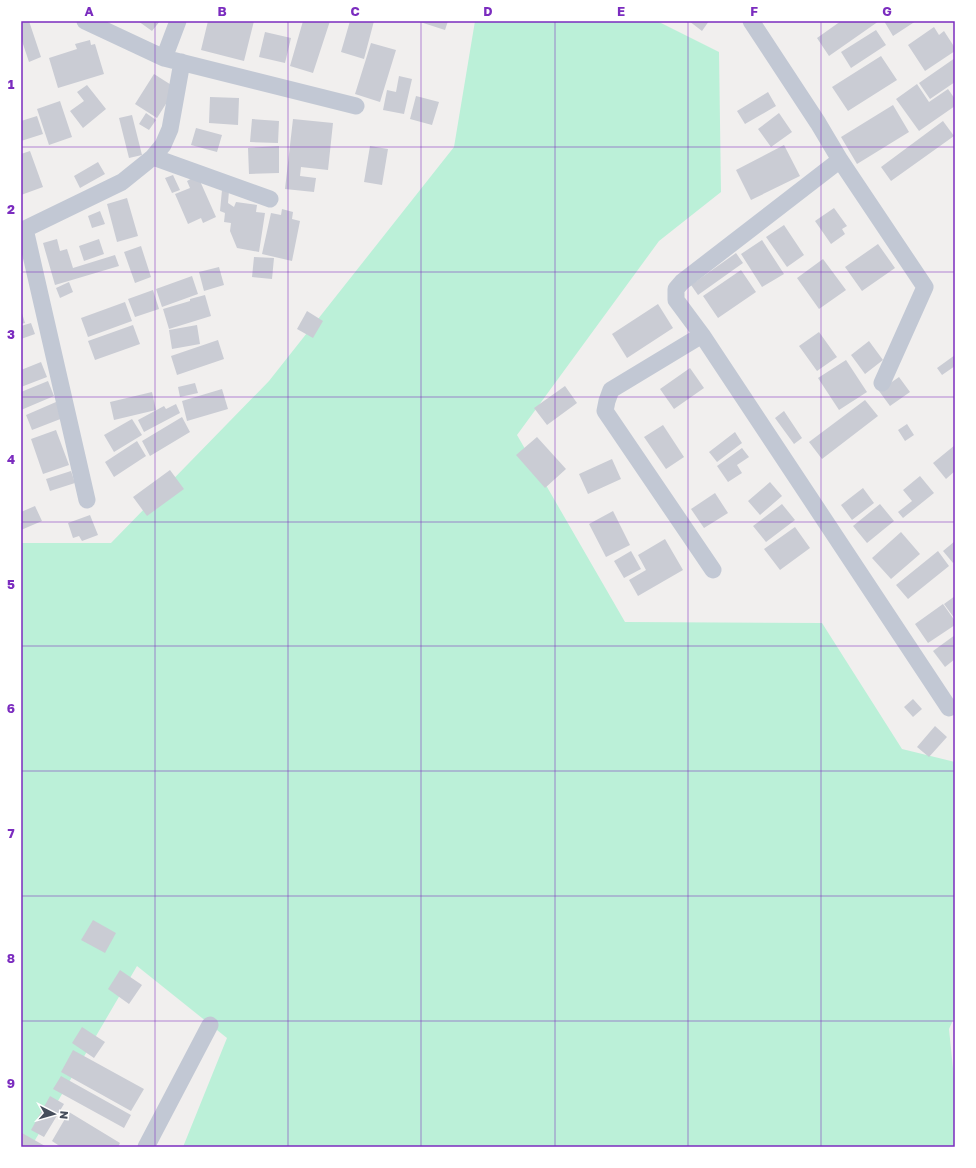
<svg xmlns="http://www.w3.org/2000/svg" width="976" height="1168" font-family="'Golos Text',sans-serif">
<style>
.green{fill:#bbf0d8}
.building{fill:#caccd4}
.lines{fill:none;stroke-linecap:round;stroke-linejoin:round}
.minor{stroke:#c2c8d4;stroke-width:17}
.grid{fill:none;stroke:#7b2cbf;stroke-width:1;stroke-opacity:0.55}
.neatline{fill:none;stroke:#7b2cbf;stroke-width:1.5}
.grid-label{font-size:13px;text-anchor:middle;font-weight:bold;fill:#7b2cbf}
</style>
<rect width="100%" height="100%" fill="#f1efee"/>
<path class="green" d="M 475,21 L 657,21 L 719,52 L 721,192 L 659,241 L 517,435 L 625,622 L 822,623 L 902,749 L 955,762 L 955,1016 L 949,1029 L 955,1088 L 955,1147 L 183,1147 L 227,1038 L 137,966 L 31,1147 L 21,1147 L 21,543 L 111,543 L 269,381 L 454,147 Z"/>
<path class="building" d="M 21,21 L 29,21 L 41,57 L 29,62 L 21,38 Z
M 138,21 L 160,21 L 152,31 Z
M 208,21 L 254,21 L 244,61 L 201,50 Z
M 303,21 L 330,21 L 313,73 L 290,66 Z
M 350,21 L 374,21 L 364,59 L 341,52 Z
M 417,21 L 448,21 L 445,30 Z
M 689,21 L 709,21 L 702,31 Z
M 841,21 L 879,21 L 829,56 L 817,38 Z
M 884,21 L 916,21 L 893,36 Z
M 934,27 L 939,35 L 944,31 L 955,48 L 955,51 L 925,71 L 908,45 Z
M 876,30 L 886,45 L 851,68 L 841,52 Z
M 265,32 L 291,38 L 285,63 L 259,57 Z
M 90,40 L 91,45 L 95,44 L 104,74 L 58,88 L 49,58 L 77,49 L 75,44 Z
M 371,43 L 396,50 L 380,102 L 355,94 Z
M 881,56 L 897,80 L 848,111 L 832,87 Z
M 955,58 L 955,82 L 930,99 L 919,83 Z
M 154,74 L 176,88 L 157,118 L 135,104 Z
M 399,76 L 412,79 L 404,114 L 383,110 L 387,90 L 396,92 Z
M 917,84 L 929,102 L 948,89 L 955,99 L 955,106 L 919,131 L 896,99 Z
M 87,85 L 106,109 L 83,128 L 70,111 L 84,101 L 77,92 Z
M 768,92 L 776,106 L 745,124 L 737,111 Z
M 416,96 L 439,102 L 432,125 L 410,119 Z
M 210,97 L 239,98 L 238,125 L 209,123 Z
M 60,101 L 72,137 L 49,145 L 37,109 Z
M 893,105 L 909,132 L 857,164 L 841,137 Z
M 146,113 L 156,120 L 149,130 L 139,124 Z
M 779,113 L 792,132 L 771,147 L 758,129 Z
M 132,115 L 142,155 L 129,158 L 119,118 Z
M 37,116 L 43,134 L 21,141 L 21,121 Z
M 252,119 L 279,121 L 278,143 L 250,142 Z
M 293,119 L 333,123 L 328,170 L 301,167 L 300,176 L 316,178 L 314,192 L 285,189 Z
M 943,121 L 954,136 L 891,181 L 881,167 Z
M 196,128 L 222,135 L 217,152 L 191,145 Z
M 784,145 L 800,176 L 751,200 L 736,170 Z
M 279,146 L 279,173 L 249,174 L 248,148 Z
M 370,146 L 388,149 L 382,185 L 364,182 Z
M 30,151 L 43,187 L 21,195 L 21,154 Z
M 98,162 L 105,174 L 80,188 L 74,176 Z
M 173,175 L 180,190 L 172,193 L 165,178 Z
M 196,176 L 200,181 L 216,217 L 203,223 L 201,218 L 188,224 L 175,194 L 190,188 L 187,181 Z
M 222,190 L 229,191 L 228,203 L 234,207 L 236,202 L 257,205 L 256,212 L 265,213 L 259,252 L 237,248 L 230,231 L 231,223 L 224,222 L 225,213 L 220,211 Z
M 127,198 L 138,236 L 117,242 L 107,204 Z
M 834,208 L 847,226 L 842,229 L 845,234 L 831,244 L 815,221 Z
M 282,209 L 293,212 L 292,219 L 300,221 L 292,261 L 262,254 L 271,213 L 281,215 Z
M 100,211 L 105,224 L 92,228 L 88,216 Z
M 784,225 L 804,255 L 787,267 L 766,237 Z
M 57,239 L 60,251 L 67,249 L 73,268 L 115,255 L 119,266 L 55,285 L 43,243 Z
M 99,239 L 104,254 L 84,261 L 79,246 Z
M 762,240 L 784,274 L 762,287 L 741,254 Z
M 878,244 L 895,268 L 862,291 L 845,267 Z
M 141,246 L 151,277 L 135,283 L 124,252 Z
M 736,253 L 743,263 L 698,295 L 691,285 Z
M 254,257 L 274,258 L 272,279 L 252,277 Z
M 823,259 L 846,290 L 819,309 L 797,278 Z
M 219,267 L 224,285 L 204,291 L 199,272 Z
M 741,270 L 756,292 L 718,318 L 703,296 Z
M 192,276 L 198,294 L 162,307 L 156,289 Z
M 69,282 L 73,292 L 60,298 L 56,288 Z
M 153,290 L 159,309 L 135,317 L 128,299 Z
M 205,295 L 211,316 L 169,329 L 163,309 L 190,301 L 190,299 Z
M 125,302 L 132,321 L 88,337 L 81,318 Z
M 658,304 L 673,328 L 627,358 L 612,334 Z
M 21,310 L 25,323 L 21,324 Z
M 307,311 L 323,321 L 313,338 L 297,329 Z
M 31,323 L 35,334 L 21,339 L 21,326 Z
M 133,325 L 140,344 L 95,360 L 88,341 Z
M 197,325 L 200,344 L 172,349 L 169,330 Z
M 819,332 L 837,357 L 817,371 L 799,346 Z
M 218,340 L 224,359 L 177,375 L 171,356 Z
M 869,341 L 883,360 L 865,374 L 851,355 Z
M 955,355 L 955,366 L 942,375 L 937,368 Z
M 846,360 L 867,392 L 839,410 L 818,378 Z
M 41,362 L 47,377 L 21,387 L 21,370 Z
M 690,368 L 704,388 L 674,409 L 660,389 Z
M 899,377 L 910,392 L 890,406 L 879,391 Z
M 48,381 L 54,396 L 21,410 L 21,392 Z
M 195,383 L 198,393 L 180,397 L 178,387 Z
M 565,386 L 577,403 L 547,425 L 534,408 Z
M 222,389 L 228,409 L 187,421 L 182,401 Z
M 152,392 L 156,410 L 114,420 L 110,402 Z
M 865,400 L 878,416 L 822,459 L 809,442 Z
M 56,402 L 63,418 L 32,430 L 26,415 Z
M 176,404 L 180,413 L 144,432 L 138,420 L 164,406 L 166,409 Z
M 784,411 L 802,438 L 794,444 L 775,418 Z
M 182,417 L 190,432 L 150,456 L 142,441 Z
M 132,419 L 142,435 L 114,452 L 104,435 Z
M 907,424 L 914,435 L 905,441 L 898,430 Z
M 663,425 L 684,457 L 666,469 L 644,437 Z
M 56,430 L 69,465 L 43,474 L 31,439 Z
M 735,432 L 742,443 L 717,462 L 709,452 Z
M 537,437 L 566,469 L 545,488 L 516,455 Z
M 137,441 L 146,456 L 114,477 L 105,462 Z
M 955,445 L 955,471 L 946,479 L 933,463 Z
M 742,448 L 749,457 L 737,465 L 742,473 L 728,482 L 717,466 Z
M 612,459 L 621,479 L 588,494 L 579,474 Z
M 170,470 L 184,489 L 147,516 L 133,497 Z
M 71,471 L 75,483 L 50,491 L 46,479 Z
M 920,476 L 934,493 L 903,518 L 898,512 L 912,501 L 903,490 Z
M 770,482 L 782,496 L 760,515 L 748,501 Z
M 863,488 L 874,503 L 852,520 L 841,505 Z
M 715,493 L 728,513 L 704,528 L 691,509 Z
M 782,504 L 795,520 L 766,542 L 753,526 Z
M 880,504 L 894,521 L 867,543 L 853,526 Z
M 35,506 L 42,521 L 21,530 L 21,512 Z
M 613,511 L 630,545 L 606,557 L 589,524 Z
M 90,515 L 98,535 L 82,541 L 79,536 L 73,538 L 68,523 Z
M 795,527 L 810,548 L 780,570 L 764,549 Z
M 901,532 L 920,554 L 891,579 L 872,558 Z
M 665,539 L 683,570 L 638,596 L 629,580 L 646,570 L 638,555 Z
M 955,541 L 955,561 L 953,563 L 943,551 Z
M 631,551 L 641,569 L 624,578 L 614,561 Z
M 938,551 L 949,566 L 908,599 L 896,585 Z
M 955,596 L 955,619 L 944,604 Z
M 943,604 L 955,621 L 955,625 L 928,643 L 915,624 Z
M 955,635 L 955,659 L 945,667 L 933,651 Z
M 913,699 L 922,709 L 913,717 L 904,707 Z
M 935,726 L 947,737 L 929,757 L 917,747 Z
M 93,920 L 116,933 L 105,953 L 81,940 Z
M 120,970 L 142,985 L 129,1004 L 108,989 Z
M 82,1027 L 105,1042 L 94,1058 L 72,1043 Z
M 73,1050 L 144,1089 L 131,1111 L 61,1072 Z
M 61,1076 L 131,1115 L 124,1128 L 53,1089 Z
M 50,1096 L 64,1104 L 44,1137 L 31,1130 Z
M 69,1112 L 120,1143 L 118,1147 L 61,1147 L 52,1141 Z
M 22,1133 L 45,1146 L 45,1147 L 21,1147 Z"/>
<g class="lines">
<path class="minor" d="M 85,21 L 164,58 L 356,106
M 751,21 L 818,123 L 840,160 L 925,287 L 882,383
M 164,58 L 178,21
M 153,157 L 270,199
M 840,160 L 682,282 L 676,289 L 676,300 L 702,335 L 949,708
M 25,229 L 87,500
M 21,231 L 122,182 L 153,157 L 163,145 L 170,129 L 182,62
M 702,335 L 611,390 L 607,401 L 605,411 L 713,570
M 146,1147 L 210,1025"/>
</g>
<path class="grid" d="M 155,21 L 155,1147M 288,21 L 288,1147M 421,21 L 421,1147M 555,21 L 555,1147M 688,21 L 688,1147M 821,21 L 821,1147M 21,147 L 955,147M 21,272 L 955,272M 21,397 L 955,397M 21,522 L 955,522M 21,646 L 955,646M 21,771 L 955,771M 21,896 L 955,896M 21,1021 L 955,1021"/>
<rect width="976" height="1168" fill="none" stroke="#ffffff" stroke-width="44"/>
<g transform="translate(54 1114) rotate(96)" stroke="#ffffff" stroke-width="3" paint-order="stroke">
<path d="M0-3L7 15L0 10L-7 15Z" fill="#464e5c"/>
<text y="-6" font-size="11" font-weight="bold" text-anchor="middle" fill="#464e5c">N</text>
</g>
<rect x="22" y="22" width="932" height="1124" class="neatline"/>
<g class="grid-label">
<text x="89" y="16">A</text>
<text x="222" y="16">B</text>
<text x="355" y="16">C</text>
<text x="488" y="16">D</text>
<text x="621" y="16">E</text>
<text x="754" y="16">F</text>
<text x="887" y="16">G</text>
<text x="11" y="89">1</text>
<text x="11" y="214">2</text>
<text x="11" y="339">3</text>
<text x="11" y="464">4</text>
<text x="11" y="589">5</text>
<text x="11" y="713">6</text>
<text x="11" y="838">7</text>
<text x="11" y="963">8</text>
<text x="11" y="1088">9</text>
</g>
</svg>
